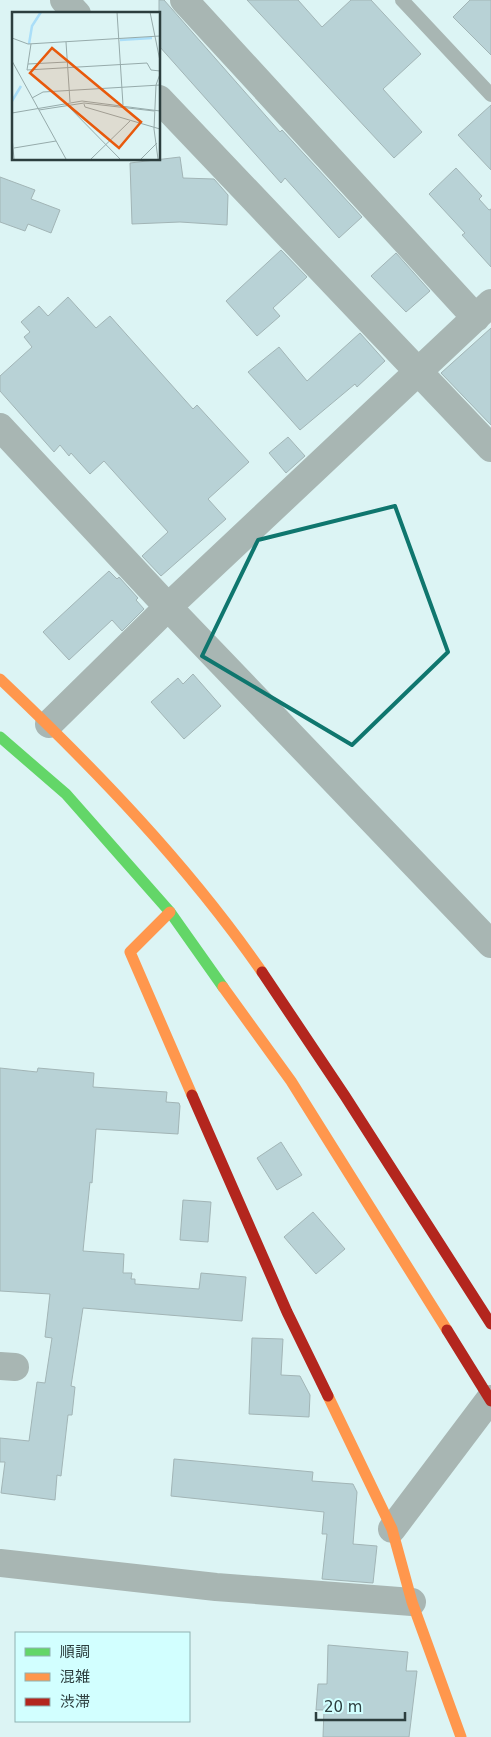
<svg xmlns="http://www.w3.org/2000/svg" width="491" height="1737" font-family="'DejaVu Sans','Noto Sans JP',sans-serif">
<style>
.building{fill:#b8d2d6;stroke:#a2b5b6}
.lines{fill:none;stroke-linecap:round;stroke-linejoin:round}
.lane{stroke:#a8b6b3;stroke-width:14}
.street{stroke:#a8b6b3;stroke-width:28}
.fast{stroke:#63d668;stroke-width:11}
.slow{stroke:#ff974d;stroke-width:11}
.jam{stroke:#b3261e;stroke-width:11}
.marked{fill:none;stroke:#0f766e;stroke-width:4;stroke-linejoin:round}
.inset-river{fill:none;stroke:#aadef8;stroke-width:2.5}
.inset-road{fill:none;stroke:#96abab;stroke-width:1}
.view{fill:#e8590c;fill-opacity:0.15;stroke:#e8590c;stroke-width:2.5}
.inset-edge{fill:none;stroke:#2c3e3e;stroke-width:2.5}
</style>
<rect width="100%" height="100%" fill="#dcf4f4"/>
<path class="building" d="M 159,0 L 164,0 L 280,132 L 282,130 L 362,217 L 339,238 L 285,178 L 281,183 L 159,46 Z
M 247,0 L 298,0 L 322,27 L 351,0 L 371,0 L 421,54 L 383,89 L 422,132 L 394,158 Z
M 470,0 L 491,0 L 491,55 L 453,17 Z
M 491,105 L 491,170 L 458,135 Z
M 180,157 L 183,178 L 214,179 L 228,195 L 227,225 L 180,222 L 132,224 L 130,163 Z
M 456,168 L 482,196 L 479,199 L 489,210 L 491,209 L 491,267 L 462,235 L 465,233 L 429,194 Z
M 0,177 L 35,190 L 31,199 L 60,210 L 51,233 L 28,224 L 25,231 L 0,222 Z
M 281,250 L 307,277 L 273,308 L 280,316 L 257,336 L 226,301 Z
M 396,253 L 430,291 L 406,312 L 371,276 Z
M 68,297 L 96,328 L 110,316 L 193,409 L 197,405 L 249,462 L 208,499 L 226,519 L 161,576 L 142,556 L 168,532 L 104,461 L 90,474 L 71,453 L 69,456 L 60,445 L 54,452 L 0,391 L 0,376 L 32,347 L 24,337 L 30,332 L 21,322 L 39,306 L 48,316 Z
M 491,328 L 491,425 L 441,373 Z
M 360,333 L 385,361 L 357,387 L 355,384 L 300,430 L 248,372 L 279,347 L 307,381 Z
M 288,437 L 305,456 L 286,473 L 269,453 Z
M 109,571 L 117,579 L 119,577 L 138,598 L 136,600 L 144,609 L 122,631 L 112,620 L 69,660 L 43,632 Z
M 193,674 L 221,706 L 184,739 L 151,702 L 178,678 L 183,684 Z
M 0,1068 L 37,1072 L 38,1068 L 94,1073 L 93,1087 L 167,1092 L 166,1102 L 179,1103 L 180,1106 L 178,1134 L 96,1129 L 92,1183 L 90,1182 L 83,1251 L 124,1254 L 123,1273 L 132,1273 L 131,1279 L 135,1279 L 135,1284 L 199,1289 L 201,1273 L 246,1277 L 242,1321 L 83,1308 L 71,1386 L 75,1387 L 72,1415 L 68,1415 L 61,1476 L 57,1475 L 55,1500 L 1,1493 L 5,1462 L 0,1462 L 0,1438 L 29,1441 L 37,1382 L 45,1383 L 52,1338 L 45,1337 L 50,1294 L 0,1291 Z
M 281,1142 L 302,1175 L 277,1190 L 257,1158 Z
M 183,1200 L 211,1202 L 208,1242 L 180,1240 Z
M 313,1212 L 345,1249 L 316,1274 L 284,1237 Z
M 252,1338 L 283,1339 L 281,1375 L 300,1376 L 310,1395 L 309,1417 L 249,1414 Z
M 174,1459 L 313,1472 L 312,1481 L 353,1484 L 357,1492 L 353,1544 L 377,1546 L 373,1583 L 322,1579 L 327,1534 L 322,1534 L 324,1512 L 171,1496 Z
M 328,1645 L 408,1652 L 406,1671 L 417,1671 L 409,1737 L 323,1737 L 324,1710 L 316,1710 L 318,1684 L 327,1684 Z"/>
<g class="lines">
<path class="lane" d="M 402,0 L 491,95"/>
<path class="street" d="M 64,0 L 77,14
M 184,0 L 476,318
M 159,99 L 491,448
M 0,427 L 168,607 L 491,944
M 49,724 L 168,607 L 491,303
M 0,1366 L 15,1367
M 392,1529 L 490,1399
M 0,1563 L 216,1587 L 412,1602"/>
<path class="fast" d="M 0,737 L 66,794 L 170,912 L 223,987"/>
<path class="slow" d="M 0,679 C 95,769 187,864 262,972
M 170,912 L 130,952 L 192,1095
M 223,987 L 291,1081 L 447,1330
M 328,1396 L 392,1529 L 412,1602 L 461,1737"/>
<path class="jam" d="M 262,972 L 345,1096 L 491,1324
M 192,1095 L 287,1312 L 328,1396
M 447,1330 L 491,1401"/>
</g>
<path class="marked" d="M 395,506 L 448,652 L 352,745 L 202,656 L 258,540 Z"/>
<g transform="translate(12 12)">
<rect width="148" height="148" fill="#dcf4f4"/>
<path class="inset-river" d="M 108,28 L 140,26M 17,32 L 20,14 L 29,0M 0,89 L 9,74"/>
<path class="inset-road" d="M 105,0 L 111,93M 138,0 L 148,49M 0,26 L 16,32 L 148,24M 54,30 L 58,90M 19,32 L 15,58 L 135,51 L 139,58 L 148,59M 0,49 L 54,147M 16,52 L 55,50M 20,86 L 31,80 L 148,73M 72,92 L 73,95 L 148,117M 55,93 L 108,147M 27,98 L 72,91 L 142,99M 0,101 L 70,89 L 148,99M 0,125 L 2,147M 2,136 L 44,129M 79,147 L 118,109M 129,147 L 145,131M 146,147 L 142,117 L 144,73 L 148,62"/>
<path class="view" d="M 40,36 L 129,110 L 107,136 L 18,61 Z"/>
<rect width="148" height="148" class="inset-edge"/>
</g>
<rect x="15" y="1632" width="175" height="90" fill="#d2ffff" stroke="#90b2b2"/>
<rect x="25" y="1648" width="25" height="8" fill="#63d668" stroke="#90b2b2"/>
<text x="60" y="1657" font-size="15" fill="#2c3e3e">順調</text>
<rect x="25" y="1673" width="25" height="8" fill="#ff974d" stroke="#90b2b2"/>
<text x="60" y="1682" font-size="15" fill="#2c3e3e">混雑</text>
<rect x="25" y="1698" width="25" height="8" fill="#b3261e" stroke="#90b2b2"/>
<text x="60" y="1707" font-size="15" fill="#2c3e3e">渋滞</text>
<path d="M316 1712v8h89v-8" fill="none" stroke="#2c3e3e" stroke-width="2.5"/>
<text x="324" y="1712" font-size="15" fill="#2c3e3e" stroke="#d2ffff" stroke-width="4" paint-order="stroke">20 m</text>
</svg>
